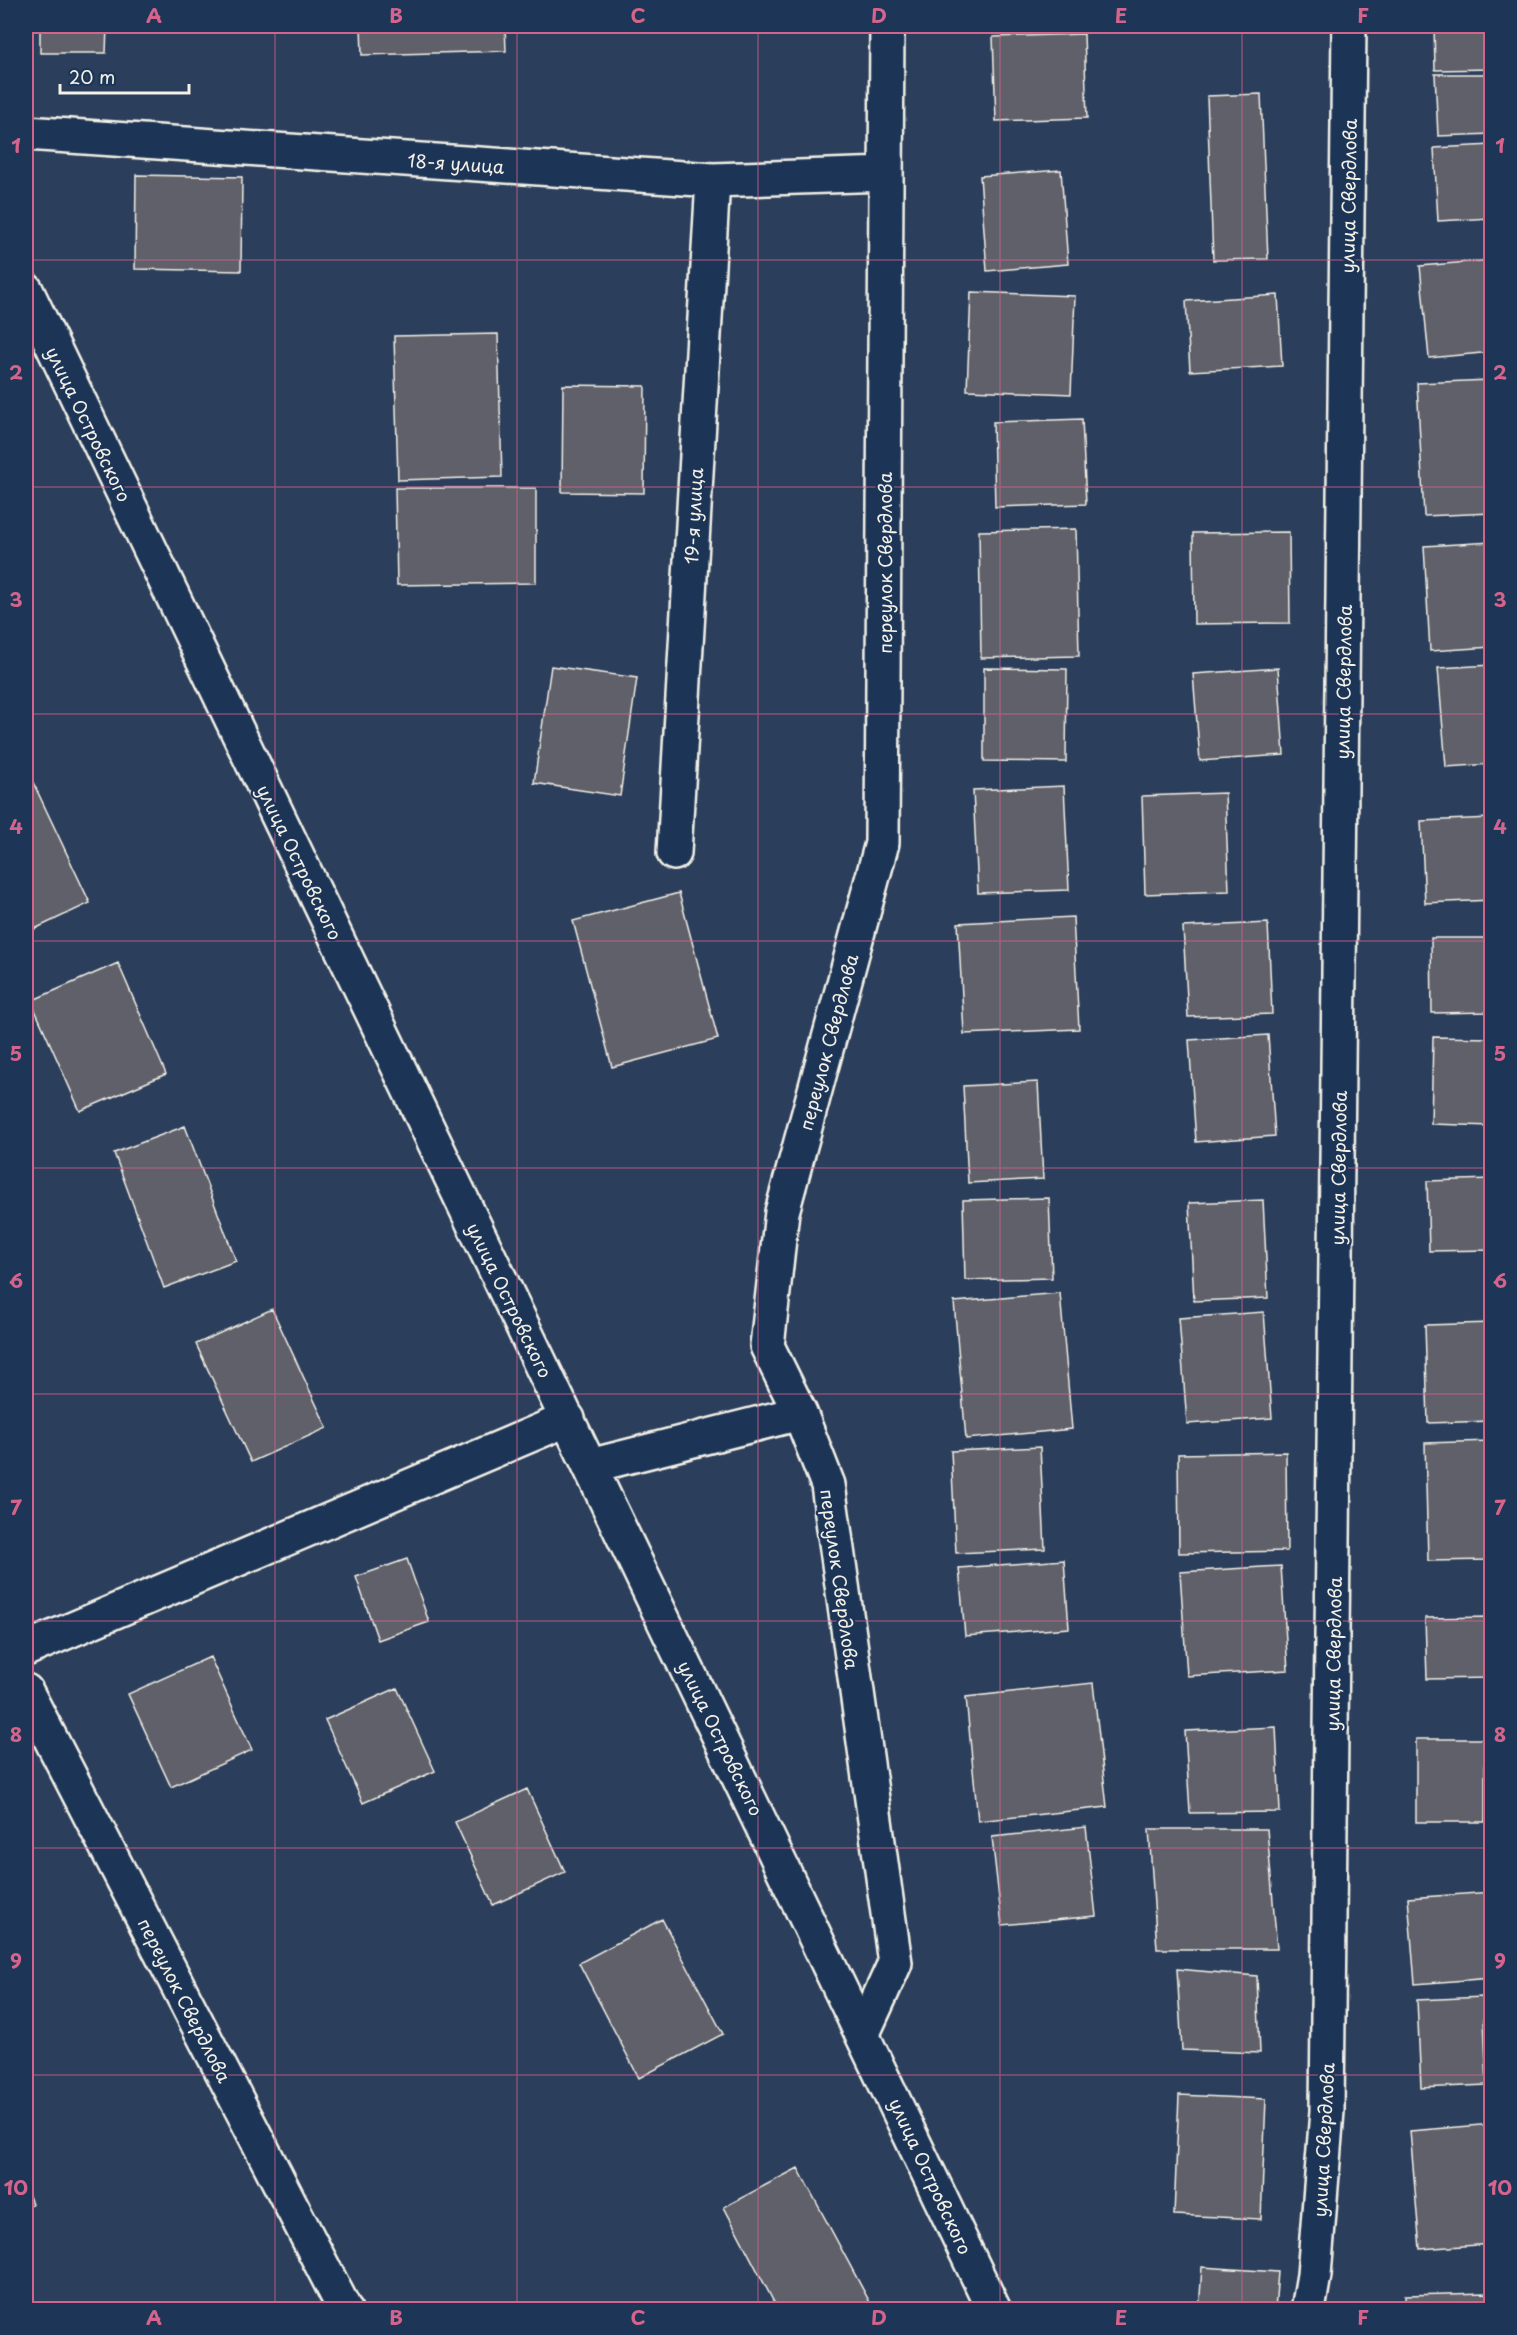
<svg xmlns="http://www.w3.org/2000/svg" width="1517" height="2335" font-family="'Playpen Sans',sans-serif">
<style>
.building{fill:#61616b;stroke:#f4f1e8;stroke-width:1.5}
.lines{fill:none;stroke-linecap:round;stroke-linejoin:round}
.street-casing{stroke:#f4f1e8;stroke-width:38}
.secondary-casing{stroke:#f4f1e8;stroke-width:38}
.street{stroke:#1d3557;stroke-width:33}
.secondary{stroke:#1d3557;stroke-width:33}
.grid{fill:none;stroke:#d4648c;stroke-width:1.5;stroke-opacity:0.55}
.labels{text-anchor:middle;dominant-baseline:central;stroke-width:4.5;stroke-linejoin:round;paint-order:stroke}
.street-label{font-size:18px;fill:#f4f1e8;stroke:#1d3557}
.neatline{fill:none;stroke:#d4648c;stroke-width:2}
.grid-label{font-size:20px;text-anchor:middle;font-weight:bold;fill:#d4648c}
</style>
<rect width="100%" height="100%" fill="#2b3e5b"/>
<filter id="ink" filterUnits="userSpaceOnUse"><feTurbulence type="fractalNoise" baseFrequency=".0167" numOctaves="2"/><feDisplacementMap in="SourceGraphic" scale="12" xChannelSelector="R" yChannelSelector="G"/><feConvolveMatrix kernelMatrix="1 2 1 2 8 2 1 2 1" color-interpolation-filters="sRGB"/></filter>
<g filter="url(#ink)">
<path class="building" d="M 40,26 L 107,26 L 106,53 L 40,53 Z
M 361,26 L 505,26 L 506,51 L 362,55 Z
M 1434,26 L 1492,26 L 1492,69 L 1435,70 Z
M 1084,34 L 1087,118 L 996,121 L 993,37 Z
M 1435,74 L 1492,74 L 1492,134 L 1438,136 Z
M 1261,94 L 1268,259 L 1213,260 L 1207,96 Z
M 1492,145 L 1492,218 L 1438,221 L 1434,148 Z
M 1061,170 L 1068,264 L 987,271 L 980,176 Z
M 136,175 L 242,177 L 241,271 L 135,269 Z
M 1492,260 L 1492,352 L 1429,358 L 1420,266 Z
M 971,292 L 1075,296 L 1071,394 L 967,390 Z
M 1278,295 L 1282,366 L 1190,371 L 1186,301 Z
M 498,334 L 502,477 L 398,480 L 394,336 Z
M 1490,380 L 1492,513 L 1424,516 L 1417,383 Z
M 563,385 L 645,386 L 644,493 L 562,492 Z
M 1082,419 L 1086,504 L 995,507 L 993,422 Z
M 395,488 L 536,488 L 536,583 L 397,585 Z
M 1076,529 L 1079,656 L 981,658 L 979,531 Z
M 1289,532 L 1290,623 L 1194,624 L 1193,533 Z
M 1492,542 L 1492,647 L 1430,651 L 1424,546 Z
M 1492,665 L 1492,764 L 1446,767 L 1438,668 Z
M 551,666 L 637,678 L 620,796 L 534,783 Z
M 984,668 L 1067,669 L 1066,762 L 984,761 Z
M 1278,668 L 1284,755 L 1200,761 L 1193,674 Z
M 32,780 L 90,903 L 26,933 L 26,783 Z
M 1064,786 L 1069,890 L 978,893 L 973,790 Z
M 1225,793 L 1229,891 L 1145,894 L 1142,796 Z
M 1492,818 L 1492,900 L 1425,903 L 1421,821 Z
M 679,893 L 718,1039 L 612,1067 L 573,921 Z
M 1073,917 L 1079,1029 L 964,1034 L 958,923 Z
M 1268,923 L 1272,1014 L 1188,1017 L 1183,927 Z
M 1431,938 L 1492,938 L 1492,1012 L 1432,1013 Z
M 118,963 L 166,1074 L 80,1111 L 31,1001 Z
M 1268,1035 L 1275,1136 L 1196,1142 L 1189,1040 Z
M 1433,1037 L 1492,1038 L 1492,1126 L 1431,1124 Z
M 1038,1082 L 1043,1179 L 968,1183 L 963,1086 Z
M 185,1126 L 236,1261 L 164,1288 L 114,1153 Z
M 1492,1179 L 1492,1250 L 1429,1251 L 1427,1181 Z
M 1049,1198 L 1052,1278 L 965,1280 L 963,1200 Z
M 1263,1200 L 1268,1298 L 1194,1301 L 1189,1203 Z
M 1060,1293 L 1072,1429 L 966,1439 L 954,1302 Z
M 272,1309 L 327,1428 L 251,1462 L 196,1344 Z
M 1264,1312 L 1272,1418 L 1187,1424 L 1179,1318 Z
M 1492,1323 L 1492,1421 L 1428,1423 L 1425,1325 Z
M 1492,1441 L 1492,1560 L 1428,1561 L 1425,1443 Z
M 1040,1447 L 1045,1549 L 956,1553 L 951,1451 Z
M 1286,1452 L 1287,1551 L 1179,1553 L 1178,1454 Z
M 407,1559 L 429,1622 L 378,1640 L 356,1577 Z
M 1064,1560 L 1069,1628 L 965,1636 L 959,1568 Z
M 1281,1566 L 1288,1670 L 1187,1676 L 1180,1572 Z
M 1492,1617 L 1492,1678 L 1427,1679 L 1425,1618 Z
M 210,1657 L 252,1750 L 171,1787 L 128,1694 Z
M 1093,1683 L 1107,1807 L 978,1821 L 966,1697 Z
M 397,1688 L 435,1771 L 363,1803 L 325,1720 Z
M 1276,1727 L 1280,1812 L 1190,1813 L 1185,1731 Z
M 1416,1739 L 1485,1739 L 1485,1822 L 1416,1822 Z
M 527,1789 L 565,1872 L 493,1905 L 455,1822 Z
M 1086,1827 L 1096,1916 L 1002,1925 L 992,1837 Z
M 1149,1829 L 1267,1829 L 1277,1949 L 1157,1949 Z
M 1492,1892 L 1492,1978 L 1415,1984 L 1408,1898 Z
M 662,1919 L 723,2034 L 639,2078 L 579,1963 Z
M 1177,1969 L 1257,1976 L 1260,2053 L 1182,2050 Z
M 1483,1997 L 1487,2085 L 1421,2088 L 1417,2000 Z
M 1179,2095 L 1266,2099 L 1261,2219 L 1174,2215 Z
M 1492,2124 L 1492,2244 L 1420,2249 L 1410,2131 Z
M 798,2168 L 874,2310 L 778,2310 L 724,2207 Z
M 26,2188 L 32,2204 L 26,2207 Z
M 1202,2267 L 1278,2272 L 1275,2310 L 1199,2310 Z
M 1488,2293 L 1488,2310 L 1405,2310 L 1405,2295 Z"/>
<g class="lines">
<defs>
<path id="street" d="M 26,133 L 713,180 L 886,174
M 674,853 L 713,180
M 590,1466 L 800,1413
M 26,1649 L 568,1419
M 26,1691 L 345,2310
M 863,2033 L 895,1963 L 828,1485 L 800,1413 L 767,1346 L 782,1212 L 882,843 L 887,26
M 1308,2310 L 1314,2275 L 1327,2111 L 1349,26"/>
<path id="secondary" d="M 26,290 L 994,2310"/>
</defs>
<use href="#street" class="street-casing"/>
<use href="#secondary" class="secondary-casing"/>
<use href="#street" class="street"/>
<use href="#secondary" class="secondary"/>
</g>
</g>
<path class="grid" d="M 275,26 L 275,2310M 517,26 L 517,2310M 758,26 L 758,2310M 1000,26 L 1000,2310M 1242,26 L 1242,2310M 26,260 L 1492,260M 26,487 L 1492,487M 26,714 L 1492,714M 26,941 L 1492,941M 26,1168 L 1492,1168M 26,1394 L 1492,1394M 26,1621 L 1492,1621M 26,1848 L 1492,1848M 26,2075 L 1492,2075"/>
<g class="labels">
<g class="street-label">
<text transform="translate(456 163) rotate(4)">18-я улица</text>
<text transform="translate(1348 196) rotate(-89)">улица Свердлова</text>
<text transform="translate(89 424) rotate(64)">улица Островского</text>
<text transform="translate(693 516) rotate(-87)">19-я улица</text>
<text transform="translate(884 563) rotate(-90)">переулок Свердлова</text>
<text transform="translate(1343 682) rotate(-89)">улица Свердлова</text>
<text transform="translate(300 862) rotate(64)">улица Островского</text>
<text transform="translate(828 1042) rotate(-75)">переулок Свердлова</text>
<text transform="translate(1338 1168) rotate(-89)">улица Свердлова</text>
<text transform="translate(510 1300) rotate(64)">улица Островского</text>
<text transform="translate(840 1579) rotate(82)">переулок Свердлова</text>
<text transform="translate(1333 1654) rotate(-89)">улица Свердлова</text>
<text transform="translate(721 1738) rotate(64)">улица Островского</text>
<text transform="translate(185 2000) rotate(63)">переулок Свердлова</text>
<text transform="translate(1323 2140) rotate(-87)">улица Свердлова</text>
<text transform="translate(931 2176) rotate(65)">улица Островского</text>
</g>
</g>
<rect width="1517" height="2335" fill="none" stroke="#1d3557" stroke-width="66"/>
<path d="M60 84v9h129v-9" fill="none" stroke="#f4f1e8" stroke-width="3"/>
<text x="69" y="84" font-size="18" fill="#f4f1e8" stroke="#1d3557" stroke-width="4.5" paint-order="stroke">20 m</text>
<rect x="33" y="33" width="1451" height="2269" class="neatline"/>
<g class="grid-label">
<text x="154" y="23">A</text>
<text x="396" y="23">B</text>
<text x="638" y="23">C</text>
<text x="879" y="23">D</text>
<text x="1121" y="23">E</text>
<text x="1363" y="23">F</text>
<text x="16" y="153">1</text>
<text x="1500" y="153">1</text>
<text x="16" y="380">2</text>
<text x="1500" y="380">2</text>
<text x="16" y="607">3</text>
<text x="1500" y="607">3</text>
<text x="16" y="834">4</text>
<text x="1500" y="834">4</text>
<text x="16" y="1061">5</text>
<text x="1500" y="1061">5</text>
<text x="16" y="1288">6</text>
<text x="1500" y="1288">6</text>
<text x="16" y="1515">7</text>
<text x="1500" y="1515">7</text>
<text x="16" y="1742">8</text>
<text x="1500" y="1742">8</text>
<text x="16" y="1968">9</text>
<text x="1500" y="1968">9</text>
<text x="16" y="2195">10</text>
<text x="1500" y="2195">10</text>
<text x="154" y="2325">A</text>
<text x="396" y="2325">B</text>
<text x="638" y="2325">C</text>
<text x="879" y="2325">D</text>
<text x="1121" y="2325">E</text>
<text x="1363" y="2325">F</text>
</g>
</svg>
